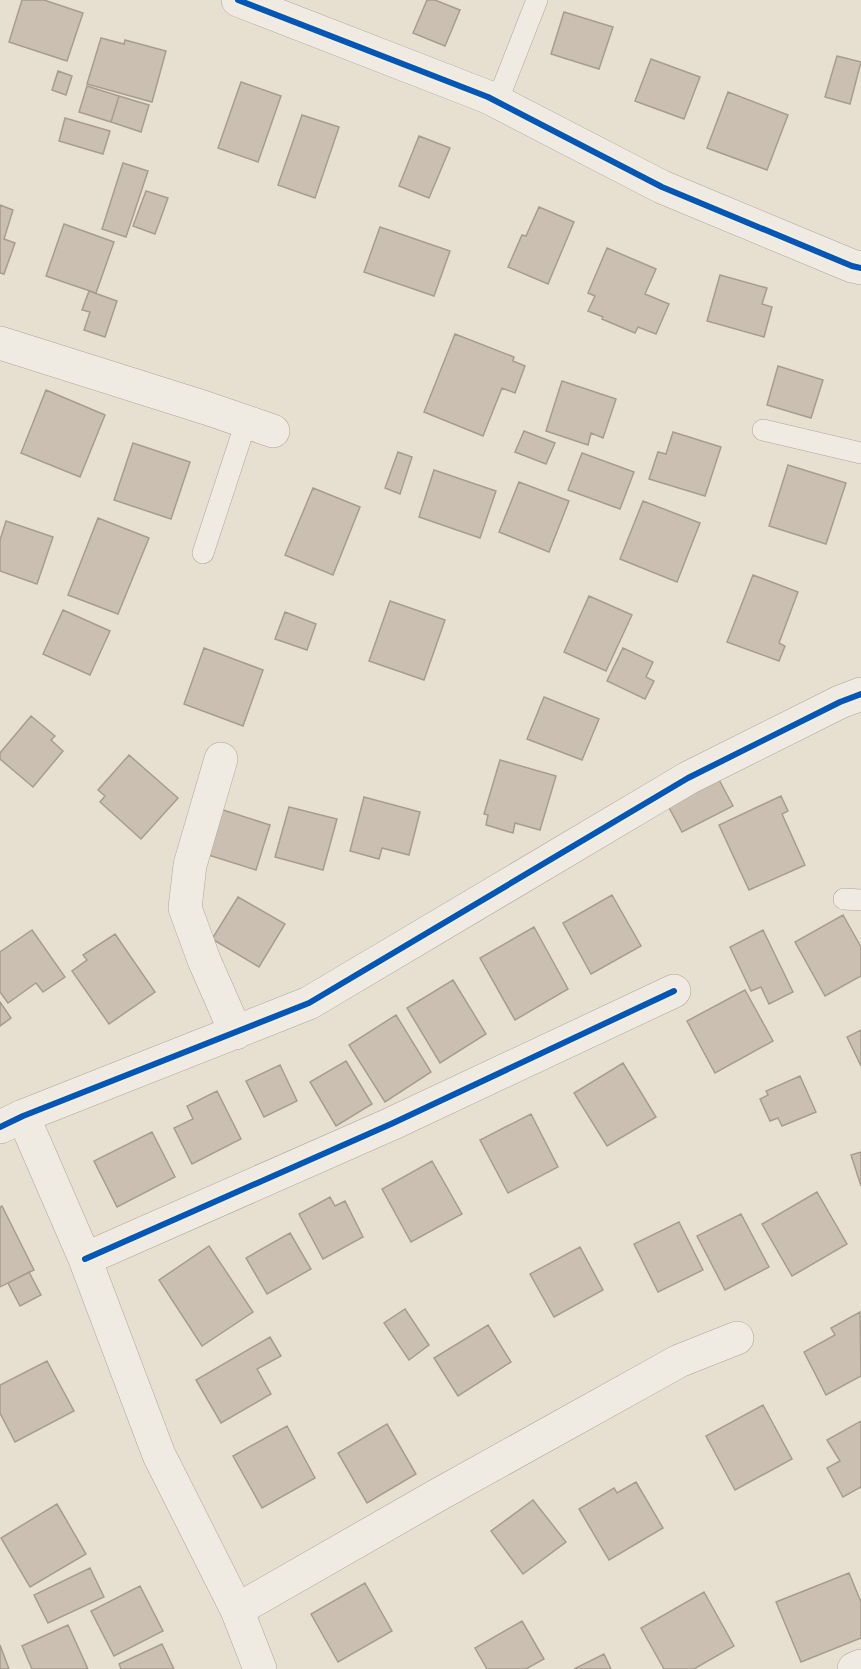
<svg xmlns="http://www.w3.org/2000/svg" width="861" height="1669" font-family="Literata,serif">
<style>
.building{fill:#cbbfb2;stroke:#a89c90;stroke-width:1.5}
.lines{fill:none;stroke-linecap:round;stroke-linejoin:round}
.service-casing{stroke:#ada599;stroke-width:22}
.minor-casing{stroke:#ada599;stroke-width:34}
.service{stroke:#efebe3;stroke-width:21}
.minor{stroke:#efebe3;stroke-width:33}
.cycleway-casing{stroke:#f7eed8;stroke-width:10}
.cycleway{stroke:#0057b8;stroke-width:6}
</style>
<rect width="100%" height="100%" fill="#e7e0d1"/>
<path class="building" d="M 22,0 L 44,0 L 83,13 L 67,61 L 9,42 Z
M 427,0 L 435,0 L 460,10 L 445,46 L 413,33 Z
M 564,12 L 613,27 L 599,69 L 551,54 Z
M 101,38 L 124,44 L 125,40 L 166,51 L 152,102 L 87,84 Z
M 837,56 L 861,62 L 850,104 L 825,97 Z
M 651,59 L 700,77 L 684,119 L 635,101 Z
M 58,71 L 72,76 L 66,95 L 52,90 Z
M 241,82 L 281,96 L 258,162 L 218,148 Z
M 87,86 L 119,96 L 111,122 L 79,112 Z
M 728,92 L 788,115 L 767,170 L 707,148 Z
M 119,96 L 149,105 L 141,132 L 111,122 Z
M 302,115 L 339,127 L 315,198 L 278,185 Z
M 65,118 L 110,131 L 103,154 L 59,141 Z
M 419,136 L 450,148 L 429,198 L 399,186 Z
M 123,163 L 148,171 L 126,237 L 102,229 Z
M 146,191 L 168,198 L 155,234 L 133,226 Z
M 0,205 L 13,210 L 4,239 L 15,243 L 4,274 L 0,273 Z
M 539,207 L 574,222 L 548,284 L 508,267 L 522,235 L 526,236 Z
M 64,224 L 114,242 L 96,293 L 46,276 Z
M 380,227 L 450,251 L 434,296 L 364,272 Z
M 607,248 L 656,269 L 645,294 L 669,304 L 656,334 L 638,327 L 635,333 L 602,319 L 603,317 L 588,311 L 595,296 L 588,293 Z
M 720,275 L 767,288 L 762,304 L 772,307 L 764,337 L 707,321 Z
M 89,291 L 117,301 L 105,337 L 84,330 L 90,312 L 82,310 Z
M 455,334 L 514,357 L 513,361 L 525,366 L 515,393 L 502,388 L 483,436 L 424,412 Z
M 778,366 L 823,380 L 811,418 L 767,405 Z
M 562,381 L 616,399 L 603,438 L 591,433 L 588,445 L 546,431 Z
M 46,390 L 105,415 L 80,477 L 21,453 Z
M 524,431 L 555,443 L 546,464 L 515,452 Z
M 673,432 L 721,447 L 705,496 L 649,479 L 658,452 L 666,454 Z
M 133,443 L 190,462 L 171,519 L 114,500 Z
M 398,452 L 412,457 L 400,494 L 385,488 Z
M 582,453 L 634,472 L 620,509 L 568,490 Z
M 788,465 L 846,483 L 826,544 L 769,526 Z
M 434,470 L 496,491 L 480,538 L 419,517 Z
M 519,482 L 569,501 L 549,552 L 499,532 Z
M 313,488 L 360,507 L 333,575 L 285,555 Z
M 643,501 L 700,523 L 677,582 L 620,559 Z
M 98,518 L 149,538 L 118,614 L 68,595 Z
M 6,521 L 53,537 L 37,584 L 0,571 L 0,540 Z
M 753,575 L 798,592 L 779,643 L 785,646 L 779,661 L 727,642 Z
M 589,596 L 632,615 L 606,671 L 564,652 Z
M 390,601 L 445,620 L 424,680 L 369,661 Z
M 63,610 L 110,631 L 90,675 L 43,654 Z
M 285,612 L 316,624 L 307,650 L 275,639 Z
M 204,648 L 263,670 L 243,726 L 184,704 Z
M 623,648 L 653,662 L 646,677 L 654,681 L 645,699 L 607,681 Z
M 544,697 L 599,719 L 582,760 L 527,739 Z
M 31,716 L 55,736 L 51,740 L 63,751 L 33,787 L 0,759 L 0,753 Z
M 129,755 L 178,798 L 141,839 L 100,802 L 105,796 L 98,790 Z
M 500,760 L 556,776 L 540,830 L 515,823 L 513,833 L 486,825 L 488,815 L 484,814 Z
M 717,776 L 733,806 L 682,832 L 666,802 Z
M 781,796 L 788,811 L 782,814 L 805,865 L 749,890 L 719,825 Z
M 364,797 L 420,812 L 409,855 L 382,848 L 379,859 L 350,851 Z
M 289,807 L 337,819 L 323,870 L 275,857 Z
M 217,808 L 270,825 L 256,870 L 202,853 Z
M 612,895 L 641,946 L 591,974 L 563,923 Z
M 238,897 L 285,924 L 259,967 L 212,939 Z
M 843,915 L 861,947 L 861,976 L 825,996 L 795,942 Z
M 534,927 L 568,989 L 515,1020 L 480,958 Z
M 32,930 L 65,977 L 43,992 L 36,983 L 8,1003 L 0,992 L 0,952 Z
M 763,930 L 793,992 L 769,1004 L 761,987 L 751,991 L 730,947 Z
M 115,934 L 155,992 L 109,1024 L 72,971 L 87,960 L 83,955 Z
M 453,980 L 486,1034 L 440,1063 L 407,1008 Z
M 745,990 L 773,1041 L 715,1073 L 687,1021 Z
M 0,1002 L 11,1018 L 0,1026 Z
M 396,1015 L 431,1072 L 385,1102 L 349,1045 Z
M 861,1030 L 861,1066 L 847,1037 Z
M 346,1061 L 372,1104 L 336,1126 L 310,1082 Z
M 623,1063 L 656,1117 L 607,1146 L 574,1093 Z
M 280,1065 L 297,1101 L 264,1117 L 246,1081 Z
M 800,1076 L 816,1112 L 782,1126 L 778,1118 L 770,1121 L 760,1099 L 768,1095 L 766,1091 Z
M 217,1091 L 241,1139 L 192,1164 L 174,1128 L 193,1119 L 187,1106 Z
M 531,1114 L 558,1167 L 508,1193 L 480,1140 Z
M 152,1132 L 175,1177 L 117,1207 L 94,1161 Z
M 861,1152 L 861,1186 L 851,1155 Z
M 432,1161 L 462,1214 L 411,1242 L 382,1189 Z
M 817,1192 L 847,1244 L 792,1276 L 762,1224 Z
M 330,1197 L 335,1206 L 345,1201 L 363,1237 L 323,1259 L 299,1214 Z
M 2,1206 L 34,1270 L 0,1287 L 0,1207 Z
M 741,1214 L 769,1267 L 725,1290 L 697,1236 Z
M 679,1222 L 703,1270 L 658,1292 L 634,1244 Z
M 290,1233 L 311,1269 L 267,1294 L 246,1258 Z
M 209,1246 L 253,1312 L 202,1346 L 159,1280 Z
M 580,1247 L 603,1290 L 554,1317 L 530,1274 Z
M 29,1272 L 41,1295 L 20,1306 L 8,1283 Z
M 405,1309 L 429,1345 L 409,1360 L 384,1323 Z
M 860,1312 L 861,1376 L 826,1395 L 804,1352 L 835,1335 L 831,1328 Z
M 488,1325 L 511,1362 L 458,1396 L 434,1358 Z
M 270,1337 L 281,1356 L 257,1369 L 271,1394 L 221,1423 L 196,1380 Z
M 47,1361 L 74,1411 L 15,1442 L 0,1413 L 0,1385 Z
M 763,1405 L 792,1459 L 735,1490 L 706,1436 Z
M 861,1421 L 861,1487 L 843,1497 L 827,1468 L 840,1461 L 827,1440 Z
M 387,1424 L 416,1474 L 367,1503 L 338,1453 Z
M 287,1426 L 315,1478 L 262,1508 L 233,1456 Z
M 636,1482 L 663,1528 L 609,1560 L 579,1509 L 614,1488 L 617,1493 Z
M 533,1500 L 566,1542 L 523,1574 L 491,1531 Z
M 57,1504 L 86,1554 L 30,1587 L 1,1538 Z
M 90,1568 L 104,1597 L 48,1623 L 34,1595 Z
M 849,1573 L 861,1602 L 861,1638 L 801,1662 L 776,1602 Z
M 365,1583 L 392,1631 L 338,1662 L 311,1614 Z
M 140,1586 L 163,1631 L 114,1656 L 91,1611 Z
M 704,1592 L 734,1646 L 694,1669 L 664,1669 L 641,1628 Z
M 522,1621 L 544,1659 L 526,1669 L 487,1669 L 475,1648 Z
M 68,1625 L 88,1669 L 32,1669 L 22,1646 Z
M 162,1644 L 174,1669 L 121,1669 L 119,1664 Z
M 0,1645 L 9,1669 L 0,1669 Z
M 604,1654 L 611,1669 L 574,1669 Z"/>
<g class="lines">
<defs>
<path id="service" d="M 497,102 L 537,0
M 763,430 L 861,453
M 203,553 L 246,422
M 844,899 L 861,900"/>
<path id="minor" d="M 238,0 L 488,97 L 662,187 L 852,266 L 861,268
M 0,343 L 206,408 L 273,431
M 221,759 L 190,865 L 185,908 L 204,960 L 236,1033
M 23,1116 L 85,1259 L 159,1455 L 237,1610 L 260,1669
M 0,1127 L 23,1116 L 309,1003 L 688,778 L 840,702 L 861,694
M 85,1259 L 391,1124 L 674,991
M 237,1610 L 436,1496 L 679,1361 L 737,1338
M 854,1669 L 861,1666"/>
</defs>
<use href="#service" class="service-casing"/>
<use href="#minor" class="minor-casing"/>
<use href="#service" class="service"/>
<use href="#minor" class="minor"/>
<defs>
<path id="cycleway" d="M 238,0 L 488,97 L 662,187 L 852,266 L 861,268
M 0,1127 L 23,1116 L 309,1003 L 688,778 L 840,702 L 861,694
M 85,1259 L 391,1124 L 674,991"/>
</defs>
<use href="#cycleway" class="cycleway-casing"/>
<use href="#cycleway" class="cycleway"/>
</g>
</svg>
